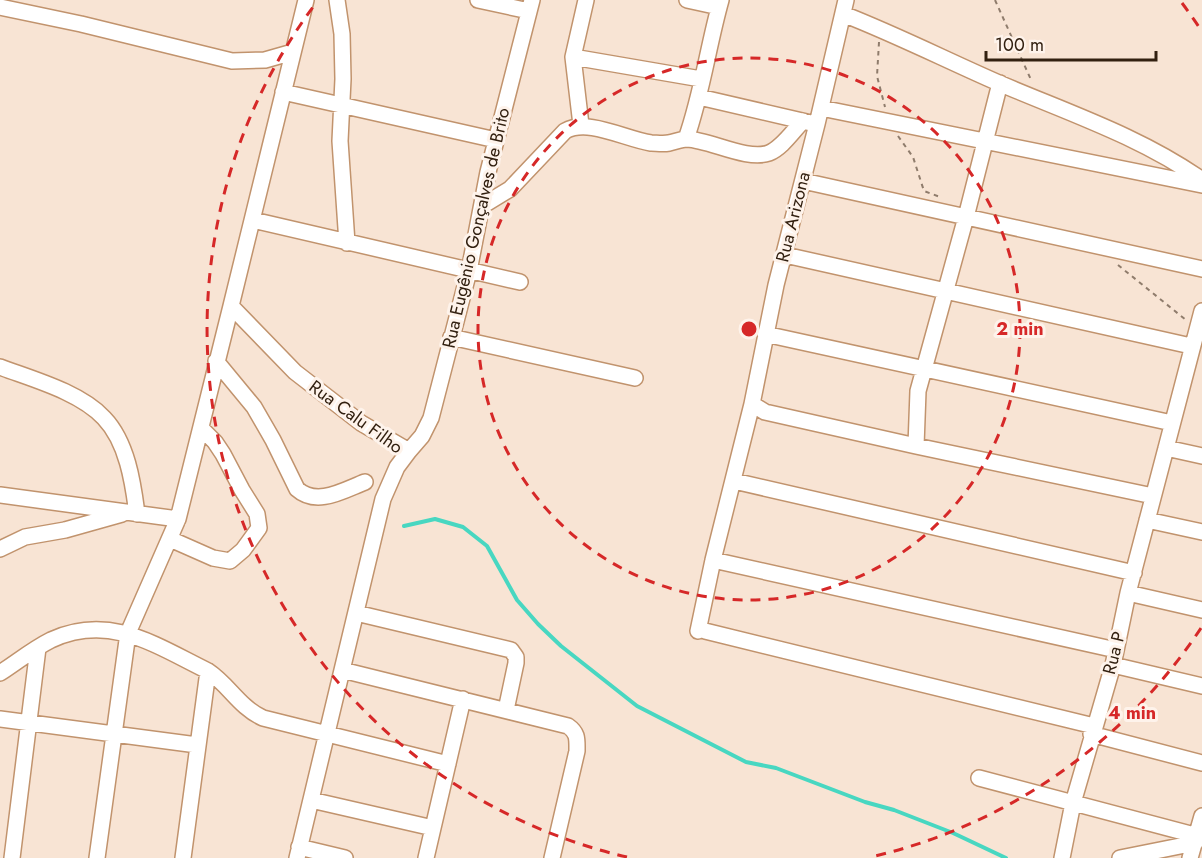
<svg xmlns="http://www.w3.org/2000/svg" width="1202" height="858" font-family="Jost,sans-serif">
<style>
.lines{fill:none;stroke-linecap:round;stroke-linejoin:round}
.stream{stroke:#48d7c1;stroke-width:4}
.minor-casing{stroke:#c1936d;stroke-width:18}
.path{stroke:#8f7c6c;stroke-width:2;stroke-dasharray:4.5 4.5;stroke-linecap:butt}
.minor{stroke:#fff;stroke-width:15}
.ring{fill:none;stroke:#d62828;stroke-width:3;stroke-dasharray:10 8}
.labels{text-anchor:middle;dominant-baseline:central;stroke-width:6;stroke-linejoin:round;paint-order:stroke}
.street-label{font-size:18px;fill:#322010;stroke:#fef3eb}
.centre{fill:#d62828;stroke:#fef3eb;stroke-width:3}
.ring-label{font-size:18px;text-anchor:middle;font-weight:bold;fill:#d62828;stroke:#fef3eb;stroke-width:6;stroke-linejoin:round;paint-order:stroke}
</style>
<rect width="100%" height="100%" fill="#f8e4d4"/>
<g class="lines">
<path class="stream" d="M 404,526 L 435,519 L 463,527 L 487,546 L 517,600 L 538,624 L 561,646 L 637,706 L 746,762 L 776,768 L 865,802 L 894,810 L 953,833 L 1006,858"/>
<defs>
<path id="minor" d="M 337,0 L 342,34 L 343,79 L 340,141 L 347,243
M 478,0 L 529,11
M 687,0 L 719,7
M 846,0 L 817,124 L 776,285 L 752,404 L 765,412 L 916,446 L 1153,496
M 0,7 L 81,24 L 232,61 L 265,60 L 293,52
M 843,14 C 897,35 948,61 1001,84 C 1069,113 1141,137 1202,180
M 573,57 L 701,79
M 283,92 L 496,140
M 699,97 L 811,123
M 821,108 L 1202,185
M 581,125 L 573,57 L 586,0
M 686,139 C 702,94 708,46 721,0
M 803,181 L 1202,269
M 482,206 L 510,189 L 565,131 C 588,118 625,139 651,143 C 656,143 663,144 669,143 C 675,142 681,139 687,139 C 710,140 747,161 769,153 C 782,148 793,131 803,121
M 253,220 L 520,282
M 785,255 L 1191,346
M 765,334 L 1172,423
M 451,337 L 635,378
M 216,361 L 254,407 L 273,440 L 297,489 C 317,507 344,490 365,482
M 0,367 C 32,379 80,392 104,418 C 127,442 133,482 137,514
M 916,446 L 918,391 L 966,217 L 1000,83
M 1166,448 L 1202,456
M 409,451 L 422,436 L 431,418 L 469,271 L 488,172 L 532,0
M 734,481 L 1134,573
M 0,495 L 178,519
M 1147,520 L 1202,532
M 170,539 L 213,558 L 230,561 L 243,550 L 259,528 L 257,514 L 242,490 L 223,454 L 215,442 L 201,428
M 0,549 L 25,537 L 65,530 L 122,514
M 713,560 L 1116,650
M 1128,593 L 1202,610
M 356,613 L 511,650 L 516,657 L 516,663 L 506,710
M 698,631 L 713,560 L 752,404
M 705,631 L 1094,726
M 1113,665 L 1202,686
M 342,670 L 568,726 C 578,733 577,739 577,751 L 552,858
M 0,673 C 17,662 33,649 51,640 C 110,613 155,645 208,671 C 229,685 239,707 263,718 L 448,764
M 0,719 L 197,745
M 1091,734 L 1202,763
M 979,778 L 1202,837
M 311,800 L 433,828
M 299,847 L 345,858
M 12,858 L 38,648
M 97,858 L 128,633 L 178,519 L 231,306
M 183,858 L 208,671
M 297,858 L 383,499 L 397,467 L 409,451 L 361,423 L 295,372 L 231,306 L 306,0
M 426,858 L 463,699
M 1062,858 L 1073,803 L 1113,665 L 1128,593 L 1202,311
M 1120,858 L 1195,843
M 1190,858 L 1202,816"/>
</defs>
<use href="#minor" class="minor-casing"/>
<path class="path" d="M 995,0 L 1032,82
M 879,42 L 877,76 L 885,107
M 898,136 L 913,157 L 924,191 L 940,197
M 1118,265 L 1186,320"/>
<use href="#minor" class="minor"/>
</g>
<g class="ring">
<circle cx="749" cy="329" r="271"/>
<path d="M1201 628A542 542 0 0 1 871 857M627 857A542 542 0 0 1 316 3M1182 3A542 542 0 0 1 1201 30"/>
</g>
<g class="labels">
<g class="street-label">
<text transform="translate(793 217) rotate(-76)">Rua Arizona</text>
<text transform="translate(476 228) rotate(-77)">Rua Eugênio Gonçalves de Brito</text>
<text transform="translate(356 417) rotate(36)">Rua Calu Filho</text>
<text transform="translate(1114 653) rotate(-76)">Rua P</text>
</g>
</g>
<circle cx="749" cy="329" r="9" class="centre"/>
<g class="ring-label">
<text x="1020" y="335">2 min</text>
<text x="1132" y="719">4 min</text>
</g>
<path d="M986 51v9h170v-9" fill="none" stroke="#322010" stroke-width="3"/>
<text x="995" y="51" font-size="18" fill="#322010" stroke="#fef3eb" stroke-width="4.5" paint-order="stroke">100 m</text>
</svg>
